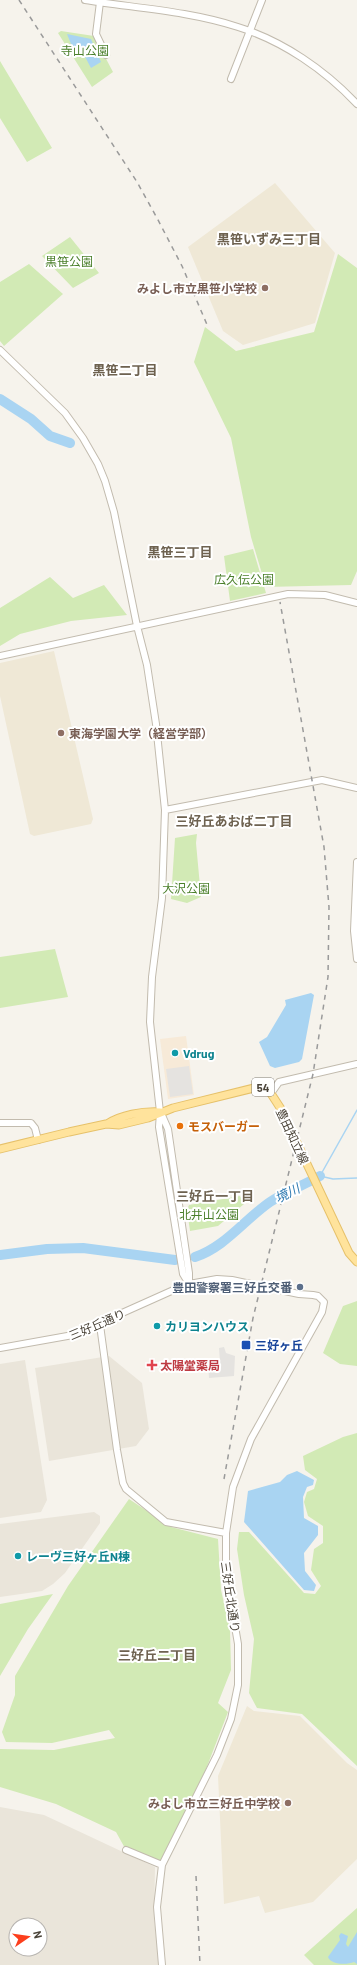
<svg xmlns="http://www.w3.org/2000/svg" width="357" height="1965" font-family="Barlow,'Noto Sans JP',sans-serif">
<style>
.residential{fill:#eae5da;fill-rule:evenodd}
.commercial{fill:#f7ead8}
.education{fill:#efe8d6}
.green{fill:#d2eab5}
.parking{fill:#e5e3e0}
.water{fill:#a9d4f2}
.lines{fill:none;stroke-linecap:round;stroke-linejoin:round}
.stream{stroke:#a9d4f2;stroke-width:1.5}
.river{stroke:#a9d4f2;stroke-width:10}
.minor-casing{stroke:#c2bbae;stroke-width:8}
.major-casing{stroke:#e6c16a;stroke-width:9}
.minor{stroke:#fff;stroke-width:6}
.major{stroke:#ffe39c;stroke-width:7}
.rail{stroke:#9a9a9a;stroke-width:1.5;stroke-dasharray:5 5;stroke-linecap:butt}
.education-dot{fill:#8d6e63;stroke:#fff;stroke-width:1.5}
.culture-dot{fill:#0f9aa8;stroke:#fff;stroke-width:1.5}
.food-dot{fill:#e8710a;stroke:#fff;stroke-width:1.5}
.service-dot{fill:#5c6f8a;stroke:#fff;stroke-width:1.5}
.transit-dot{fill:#1a4fb4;stroke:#fff;stroke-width:1.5}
.health-dot{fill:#e0444e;stroke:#fff;stroke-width:1.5}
.labels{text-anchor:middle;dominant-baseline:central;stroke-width:4;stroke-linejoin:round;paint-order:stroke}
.shield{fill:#fff;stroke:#817c74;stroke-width:1}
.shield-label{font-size:11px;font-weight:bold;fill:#4b4439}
.park-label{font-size:12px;fill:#4a7f2a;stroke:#fff}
.education-label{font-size:12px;font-weight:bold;fill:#785e54;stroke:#fff;text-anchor:end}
.culture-label{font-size:12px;font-weight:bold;fill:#0d838f;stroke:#fff;text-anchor:start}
.food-label{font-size:12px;font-weight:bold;fill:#c56008;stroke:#fff;text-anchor:start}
.street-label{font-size:12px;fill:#4b4439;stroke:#fff}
.service-label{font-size:12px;font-weight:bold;fill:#4e5e75;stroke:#fff;text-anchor:end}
.transit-label{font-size:12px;font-weight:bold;fill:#164399;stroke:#fff;text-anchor:start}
.health-label{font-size:12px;font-weight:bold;fill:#be3a42;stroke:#fff;text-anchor:start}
.neighbourhood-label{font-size:13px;font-weight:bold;fill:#6e6250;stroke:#fff}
.water-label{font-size:13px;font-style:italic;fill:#2e7ab2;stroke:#fff}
</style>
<rect width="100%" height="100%" fill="#f6f3ec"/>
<path class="residential" d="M 109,1356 L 142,1383 L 149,1429 L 136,1446 L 49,1461 L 35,1368 Z
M 25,1360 L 47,1500 L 41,1512 L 0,1518 L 0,1364 Z
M 94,1512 L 100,1516 L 100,1523 L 65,1573 L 53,1584 L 42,1591 L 0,1597 L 0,1524 Z
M 0,1807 L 44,1815 L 155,1867 L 154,1919 L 159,1965 L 0,1965 ZM 16,1925 L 40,1925 L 40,1949 L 16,1949 Z"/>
<path class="commercial" d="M 186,1036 L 194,1095 L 168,1099 L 160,1039 Z"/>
<path class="education" d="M 275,183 L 335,253 L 315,323 L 243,345 L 223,331 L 188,247 Z
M 54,651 L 93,819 L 91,824 L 34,836 L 30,834 L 0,696 L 0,663 Z
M 247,1706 L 254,1711 L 300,1716 L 347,1763 L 357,1770 L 357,1859 L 313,1902 L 265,1913 L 259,1896 L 224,1904 L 218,1776 Z"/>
<path class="green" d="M 61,31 L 94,36 L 113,72 L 92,87 L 58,33 Z
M 0,61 L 52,148 L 27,162 L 0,118 Z
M 70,237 L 99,273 L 73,288 L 42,256 Z
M 338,254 L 357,268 L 357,571 L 351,585 L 266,587 L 251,537 L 231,438 L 194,362 L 205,327 L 236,351 L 314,332 Z
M 29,264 L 63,294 L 4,346 L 0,341 L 0,282 Z
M 253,549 L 266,593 L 230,601 L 224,556 Z
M 50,577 L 73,598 L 104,585 L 127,615 L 71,621 L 20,634 L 0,646 L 0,608 Z
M 197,834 L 196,843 L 201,897 L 187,903 L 171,899 L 175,838 Z
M 55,949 L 68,997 L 0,1008 L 0,957 Z
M 240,1196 L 244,1204 L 218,1226 L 190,1231 L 187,1210 L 189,1205 Z
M 357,1301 L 357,1366 L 340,1364 L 323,1353 L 343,1306 Z
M 357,1433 L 357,1766 L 302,1714 L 257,1708 L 249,1693 L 254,1639 L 244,1595 L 237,1549 L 239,1532 L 249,1532 L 304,1593 L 315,1594 L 321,1586 L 311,1570 L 314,1549 L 323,1543 L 323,1526 L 308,1516 L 304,1502 L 307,1492 L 314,1489 L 317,1479 L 305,1470 L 303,1456 L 343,1437 Z
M 129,1499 L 171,1527 L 218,1539 L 221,1590 L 230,1630 L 231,1670 L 218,1703 L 228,1712 L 188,1816 L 161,1862 L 126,1850 L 116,1832 L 56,1804 L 0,1787 L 0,1749 L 54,1750 L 115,1738 L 109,1730 L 52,1743 L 6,1742 L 2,1732 L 15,1695 L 15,1676 L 68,1586 Z
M 53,1594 L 28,1629 L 0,1676 L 0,1604 Z
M 357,1908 L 357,1965 L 314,1965 L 304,1955 Z"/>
<path class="parking" d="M 189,1066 L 193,1094 L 170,1097 L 166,1069 Z
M 224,1347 L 226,1353 L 235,1356 L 234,1376 L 209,1378 L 208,1363 L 220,1362 L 219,1348 Z"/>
<path class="water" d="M 67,34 L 91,39 L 101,62 L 91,68 L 83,53 L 71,44 Z
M 311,993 L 314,995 L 302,1059 L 299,1062 L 275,1068 L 270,1066 L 259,1042 L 267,1037 L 286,1005 L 285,1000 Z
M 297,1471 L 314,1480 L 313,1485 L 307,1487 L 303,1497 L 304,1518 L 318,1526 L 318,1535 L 304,1553 L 305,1571 L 316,1585 L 314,1591 L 304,1590 L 244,1522 L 248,1491 L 280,1482 L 287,1475 Z
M 357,1932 L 357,1964 L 354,1962 C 347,1965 331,1965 328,1957 L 340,1940 L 339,1936 L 341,1933 L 348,1936 L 346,1944 L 348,1947 Z"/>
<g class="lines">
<path class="stream" d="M 357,1110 L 320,1176 L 333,1179 L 357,1178"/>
<path class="river" d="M 0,399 L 31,419 L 50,436 L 70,443
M 0,1255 L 47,1249 L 83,1248 L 175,1260
M 195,1257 C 225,1247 244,1220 270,1202 C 285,1192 304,1185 320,1176"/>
<defs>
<path id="minor" d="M 85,0 C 135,8 189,11 238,27 C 283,41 325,70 357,104
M 100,2 L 96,34 L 106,55
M 231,79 L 262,0
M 0,350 L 65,413 L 83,438 L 98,464 L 105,481 L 114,512 L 137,626 L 147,665 L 156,724 L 165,810 L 162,898 L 152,977 L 150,1022 L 160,1112 L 159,1127 L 183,1274 L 189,1284
M 0,656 L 288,594 L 325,595 L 357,603
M 165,810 L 322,780 L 357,788
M 357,862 L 354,931 L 357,959
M 272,1092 L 279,1082 L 357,1064
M 161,1113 L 168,1129 L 189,1273 L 189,1283
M 0,1123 L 31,1123 L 35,1128 L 38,1140
M 100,1325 L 117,1450 L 123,1483 L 126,1489 L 166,1522 L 226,1533
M 0,1348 L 73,1335 L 178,1288 L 189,1284 L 217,1279 L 232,1280 L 299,1294 L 313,1295 L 318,1296 L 324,1302 L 322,1312 L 251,1439 L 233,1487 L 226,1533 L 226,1574 L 238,1644 L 238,1685 L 231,1719 L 217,1755 L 162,1865 L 157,1907 L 162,1965
M 126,1850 L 162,1865"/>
<path id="major" d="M 107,1124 C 121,1115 142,1111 160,1112
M 0,1149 L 69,1132 L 106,1124 L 119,1125 L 148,1118 L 173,1108 L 258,1087 L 268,1089 L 281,1109 L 349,1253 L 357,1262"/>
</defs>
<use href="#minor" class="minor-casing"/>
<use href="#major" class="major-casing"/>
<use href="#minor" class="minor"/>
<use href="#major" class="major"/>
<path class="rail" d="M 19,0 L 137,182 L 157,218 L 182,266 L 208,327
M 224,1479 L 253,1318 L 313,1074 L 328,977 L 329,907 L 324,847 L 280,602
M 196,1876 L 200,1965"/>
</g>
<g class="education-dot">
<circle cx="265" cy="288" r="4"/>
<circle cx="61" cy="733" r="4"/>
<circle cx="288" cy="1803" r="4"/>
</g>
<g class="culture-dot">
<circle cx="175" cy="1053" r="4"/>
<circle cx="157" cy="1326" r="4"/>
<circle cx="18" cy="1556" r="4"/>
</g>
<circle class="food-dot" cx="180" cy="1126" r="4"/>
<circle class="service-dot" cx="300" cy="1287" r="4"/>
<rect class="transit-dot" x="241" y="1340" width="10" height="10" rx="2"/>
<path class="health-dot" d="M150 1359h4v4h4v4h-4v4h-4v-4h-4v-4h4z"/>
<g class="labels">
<rect class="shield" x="252" y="1078" width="22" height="18" rx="3"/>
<g class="shield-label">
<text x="263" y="1087">54</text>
</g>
<g class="park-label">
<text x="85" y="50">寺山公園</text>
<text x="69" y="261">黒笹公園</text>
<text x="244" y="579">広久伝公園</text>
<text x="186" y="888">大沢公園</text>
<text x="209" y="1214">北井山公園</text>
</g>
<g class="education-label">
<text x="257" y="288">みよし市立黒笹小学校</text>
<text x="69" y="733" text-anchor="start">東海学園大学（経営学部）</text>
<text x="280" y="1803">みよし市立三好丘中学校</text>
</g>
<g class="culture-label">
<text x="183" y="1053">Vdrug</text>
<text x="165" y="1326">カリヨンハウス</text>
<text x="26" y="1556">レーヴ三好ヶ丘N棟</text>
</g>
<g class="food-label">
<text x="188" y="1126">モスバーガー</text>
</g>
<g class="street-label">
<text transform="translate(293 1136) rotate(65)">豊田知立線</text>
<text transform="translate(97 1324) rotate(-23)">三好丘通り</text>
<text transform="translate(231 1597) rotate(82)">三好丘北通り</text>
</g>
<g class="service-label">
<text x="292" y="1287">豊田警察署三好丘交番</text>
</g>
<g class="transit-label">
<text x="255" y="1345">三好ヶ丘</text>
</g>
<g class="health-label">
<text x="160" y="1365">太陽堂薬局</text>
</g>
<g class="neighbourhood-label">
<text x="269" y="239">黒笹いずみ三丁目</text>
<text x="125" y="370">黒笹二丁目</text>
<text x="180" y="552">黒笹三丁目</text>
<text x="234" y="821">三好丘あおば二丁目</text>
<text x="215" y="1196">三好丘一丁目</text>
<text x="157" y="1655">三好丘二丁目</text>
</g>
<g class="water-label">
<text transform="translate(287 1193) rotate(-27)">境川</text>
</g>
</g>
<g transform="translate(28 1937) rotate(77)"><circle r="19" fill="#ffffff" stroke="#b7b4b0"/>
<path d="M0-3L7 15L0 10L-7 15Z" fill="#fc3f1d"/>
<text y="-6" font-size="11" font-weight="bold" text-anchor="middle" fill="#4b4439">N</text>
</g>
</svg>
